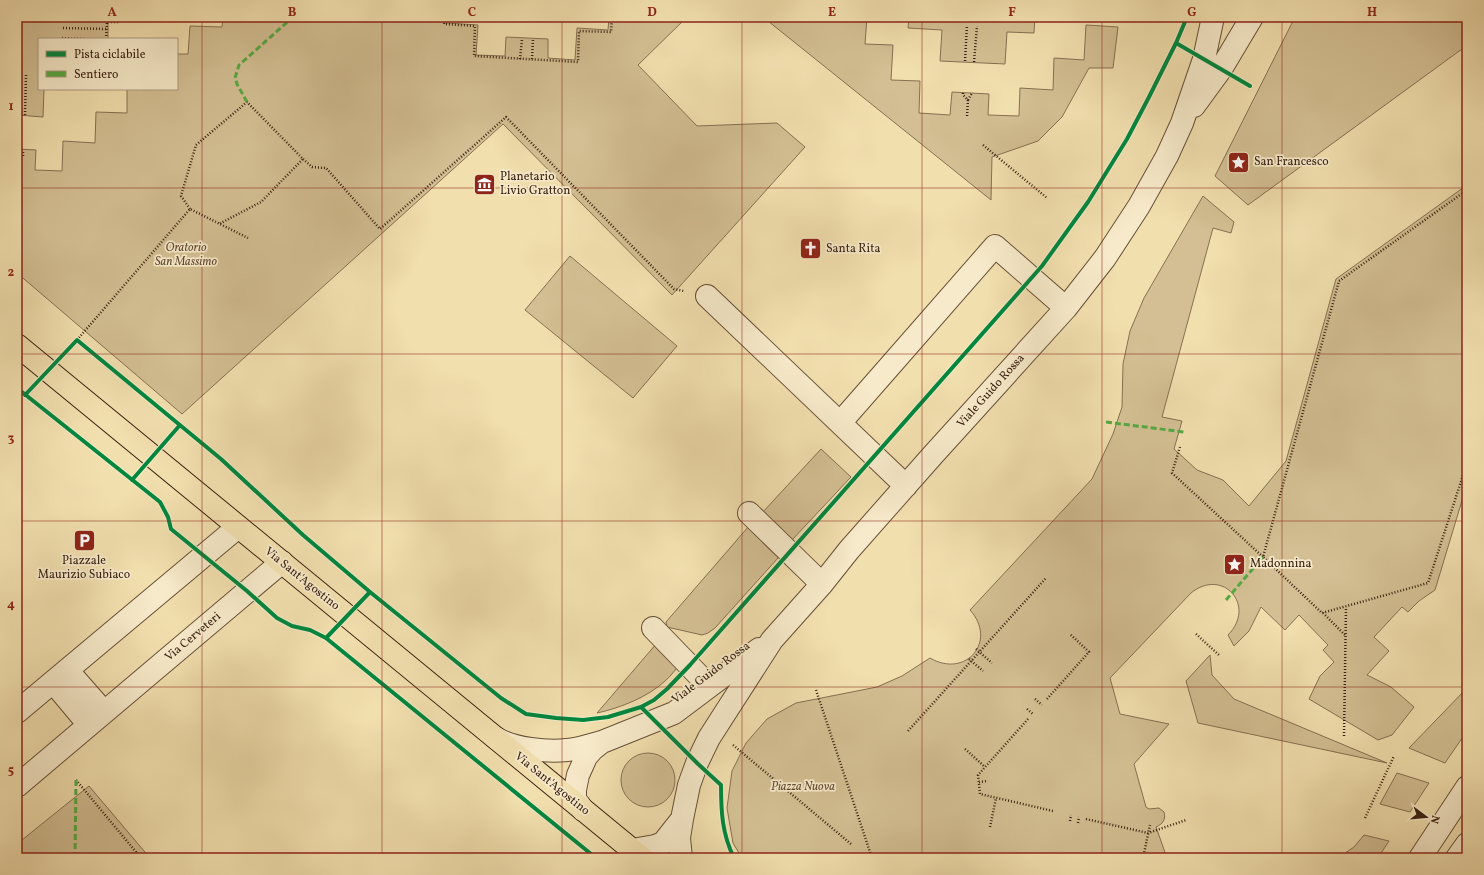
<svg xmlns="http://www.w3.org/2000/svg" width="1484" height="875" font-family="Vollkorn,serif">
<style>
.green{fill:#d3bf93;stroke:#867052}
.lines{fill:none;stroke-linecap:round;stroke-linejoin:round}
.minor-casing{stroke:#675038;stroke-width:24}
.major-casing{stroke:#392011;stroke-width:24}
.path{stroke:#392011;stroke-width:2.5;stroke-dasharray:1 2;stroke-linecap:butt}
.minor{stroke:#f7eaca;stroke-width:22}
.major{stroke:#f2dfae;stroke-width:22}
.quiet{stroke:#55aa42;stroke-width:3;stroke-dasharray:6 3;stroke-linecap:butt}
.cycleway-casing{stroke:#f7eaca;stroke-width:6}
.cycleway{stroke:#00873e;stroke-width:4}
.grid{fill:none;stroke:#8f2418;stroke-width:1;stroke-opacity:0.55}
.labels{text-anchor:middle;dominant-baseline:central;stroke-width:3.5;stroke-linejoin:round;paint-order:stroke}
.poi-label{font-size:12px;fill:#392011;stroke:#f7eaca;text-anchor:start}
.park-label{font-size:12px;font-style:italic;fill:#604832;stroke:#f7eaca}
.street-label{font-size:12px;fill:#392011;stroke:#f7eaca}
.neatline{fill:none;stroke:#8f2418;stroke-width:1.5}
.grid-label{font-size:13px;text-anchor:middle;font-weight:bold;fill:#8f2418}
</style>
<rect width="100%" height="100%" fill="#f2dfae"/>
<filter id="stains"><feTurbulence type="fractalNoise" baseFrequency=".005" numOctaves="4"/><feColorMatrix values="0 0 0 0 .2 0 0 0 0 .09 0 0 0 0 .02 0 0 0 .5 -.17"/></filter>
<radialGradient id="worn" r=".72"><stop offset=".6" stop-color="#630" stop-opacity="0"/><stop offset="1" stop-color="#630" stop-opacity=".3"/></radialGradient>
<path class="green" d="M 17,17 L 108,17 L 108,39 L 39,39 L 39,89 L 44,89 L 43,117 L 17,115 Z
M 223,17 L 358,17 L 360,19 L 361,17 L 447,17 L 447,23 L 478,25 L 476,55 L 505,56 L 506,37 L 548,39 L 548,58 L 575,60 L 577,28 L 608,30 L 609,17 L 687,17 L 638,65 L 697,126 L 777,123 L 805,147 L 672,295 L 503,124 L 182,414 L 17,273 L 17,149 L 36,150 L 35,170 L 62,171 L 63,141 L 95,143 L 96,112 L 127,113 L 127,89 L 177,89 L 177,54 L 188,54 L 190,26 L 222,27 Z
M 763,17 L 867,17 L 865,44 L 893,45 L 891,80 L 920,81 L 919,113 L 950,115 L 952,92 L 989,94 L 988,115 L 1019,116 L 1020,88 L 1053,90 L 1054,58 L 1084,60 L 1086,25 L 1118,27 L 1113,68 L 1089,68 L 1062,117 L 1038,141 L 992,157 L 991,200 Z
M 909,17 L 1035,17 L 1034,33 L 1007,32 L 1005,64 L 940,61 L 942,30 L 908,28 Z
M 1295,17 L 1467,17 L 1467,53 L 1462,49 L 1248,205 L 1215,176 Z
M 1467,185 L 1467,484 L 1435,590 L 1419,601 L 1408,612 L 1402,607 L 1374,637 L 1389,651 L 1367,675 L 1391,687 L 1414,707 L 1392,735 L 1378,740 L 1309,699 L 1320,676 L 1334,662 L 1323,650 L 1328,645 L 1299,615 L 1285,630 L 1261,607 L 1249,631 L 1234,646 L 1228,635 C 1257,606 1223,567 1191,593 L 1110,678 L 1120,714 L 1169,724 L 1134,764 L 1146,807 L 1149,809 L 1159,808 L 1164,812 C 1166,819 1163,824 1156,827 L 1167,858 L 742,858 L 733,843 L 727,808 L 732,771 L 746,743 L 767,719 L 796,703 L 877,687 L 902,676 L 930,658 C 966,679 998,641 970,610 L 1092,479 L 1113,434 L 1122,407 L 1123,364 L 1130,331 L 1144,298 L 1203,196 L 1234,222 L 1231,233 L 1213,228 L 1162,417 L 1182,421 L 1174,449 L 1197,470 L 1223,480 L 1249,506 L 1286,461 L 1336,279 Z
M 570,256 L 677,346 L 633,398 L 525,310 Z
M 821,449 L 851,477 L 792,540 L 762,513 Z
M 749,526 L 778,556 L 778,558 L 715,628 L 708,633 L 702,635 L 667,627 L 666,622 Z
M 657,643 L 680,664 C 675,670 671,676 665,681 C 648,697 620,708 597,713 Z
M 1210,655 L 1212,675 L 1234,699 L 1387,763 L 1198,723 L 1186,681 Z
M 1467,688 L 1467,731 L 1445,763 L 1409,748 Z
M621 780a27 27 0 1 1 54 0a27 27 0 1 1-54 0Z
M 1397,773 L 1429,783 L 1410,812 L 1380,804 Z
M 89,786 L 150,858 L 17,858 L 17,844 Z
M 1364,835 L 1389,841 L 1378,858 L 1338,858 L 1354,847 Z"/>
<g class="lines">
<defs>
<path id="minor" d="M 1194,106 L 1221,69 L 1252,17
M 707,296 L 906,486
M 840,423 L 995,246 L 1066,308
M 749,513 L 822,584
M 653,628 L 709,686
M 67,670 L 104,712
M 53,682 L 89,725
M 17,712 L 238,527
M 496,738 C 513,749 547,752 567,750 C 579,749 590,745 601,742
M 17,786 L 282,562
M 583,810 L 575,799 L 575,790 L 578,775 L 583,764 L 586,757 L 592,750 L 602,742 L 674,713 L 759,649
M 632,850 L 655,846 L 663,843 L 682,819 L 689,785 L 697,763 L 709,738 L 772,640 L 822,584 L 849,550 L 932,456 L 1066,308 L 1105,258 L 1139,206 L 1167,156 L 1182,123 L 1204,59 L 1213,17
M 681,858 L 679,838 L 682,819
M 1420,858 L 1467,787
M 1457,858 L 1467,844"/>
<path id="major" d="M 17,345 L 642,858"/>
</defs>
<use href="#minor" class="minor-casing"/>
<use href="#major" class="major-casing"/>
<path class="path" d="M 445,17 L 444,24 L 475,26 L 474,56 L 578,62 L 579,31 L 611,32 L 612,17
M 63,28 L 107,29
M 62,38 L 86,39
M 106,39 L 107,22 L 119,22
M 520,59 L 522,39
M 532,59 L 533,39
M 965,61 L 967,25
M 974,62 L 977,26
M 963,93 L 963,95 L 968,100 L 972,93
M 25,115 L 26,75
M 967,116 L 968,100
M 983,145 L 1047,198
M 17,156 L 23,156 L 23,150
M 303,159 L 312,167 L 326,168 L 380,229 L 506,117 L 674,289 L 684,291
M 17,188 L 18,156
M 1467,190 L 1339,281 L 1263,557 L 1322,613 L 1428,583 L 1467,463
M 190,209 L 181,196 L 196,145 L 247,102 L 303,159 L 261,202 L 219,224
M 77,340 L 190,209 L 248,238
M 1180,447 L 1172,473 L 1263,557
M 1323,613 L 1345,635
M 1196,634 L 1220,656
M 976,649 L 992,663
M 969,659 L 983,671
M 816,690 L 872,858
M 1035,699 L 1042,705
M 1047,699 L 1089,652 L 1070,634
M 1027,709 L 1033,714
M 1028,719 L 978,775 L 980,794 L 1053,811
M 908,731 L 1046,578
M 1344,736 L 1346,607
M 733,745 L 851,844
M 965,749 L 985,767
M 76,780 L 136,852 L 135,858
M 979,782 L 988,781
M 1365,818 L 1394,756
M 1086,819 L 1148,833 L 1186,820
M 1070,821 L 1071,815
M 1078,823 L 1079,817
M 990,827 L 996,798
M 1143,858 L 1150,825"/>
<use href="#minor" class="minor"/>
<use href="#major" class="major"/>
<path class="quiet" d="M 247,102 L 237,84 L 235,78 L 239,65 L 293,17
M 1106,422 L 1184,432
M 1226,600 L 1263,557
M 75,858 L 76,780"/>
<defs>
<path id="cycleway" d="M 1176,43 L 1250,86
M 17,388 L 160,502 L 168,517 L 171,529 L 247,591 L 277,618 L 292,626 L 310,630 L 326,638 L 596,858
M 25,395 L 77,340 L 221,459 L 303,535 L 370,592 L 501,698 L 526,714 L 556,718 L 583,720 L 608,717 L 641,707 L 654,700 L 667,689 L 690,665 L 1042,266 L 1088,202 L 1127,139 L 1149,97 L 1176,43 L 1187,17
M 132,480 L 180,425
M 326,638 L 370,592
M 641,707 L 697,763 L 721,785 C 721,811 722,834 734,858"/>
</defs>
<use href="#cycleway" class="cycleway-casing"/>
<use href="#cycleway" class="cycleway"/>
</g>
<path class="grid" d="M 202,17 L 202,858M 382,17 L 382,858M 562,17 L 562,858M 742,17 L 742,858M 922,17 L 922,858M 1102,17 L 1102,858M 1282,17 L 1282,858M 17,188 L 1467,188M 17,354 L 1467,354M 17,521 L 1467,521M 17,687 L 1467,687"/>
<defs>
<symbol id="sight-square" viewBox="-11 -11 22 22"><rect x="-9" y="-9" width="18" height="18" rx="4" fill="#8f2418" stroke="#f7eaca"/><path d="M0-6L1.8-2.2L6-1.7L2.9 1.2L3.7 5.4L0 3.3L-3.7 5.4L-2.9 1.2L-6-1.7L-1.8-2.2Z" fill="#fff"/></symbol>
<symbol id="museum-square" viewBox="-11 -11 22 22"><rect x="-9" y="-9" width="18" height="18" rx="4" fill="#8f2418" stroke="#f7eaca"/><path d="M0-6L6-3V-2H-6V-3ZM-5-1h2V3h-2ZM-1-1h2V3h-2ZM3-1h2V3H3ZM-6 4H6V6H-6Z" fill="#fff"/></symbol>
<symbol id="church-square" viewBox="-11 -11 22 22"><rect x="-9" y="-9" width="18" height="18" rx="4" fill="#8f2418" stroke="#f7eaca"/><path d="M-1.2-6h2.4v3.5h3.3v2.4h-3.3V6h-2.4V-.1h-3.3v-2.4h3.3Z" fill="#fff"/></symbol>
<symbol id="parking-square" viewBox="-11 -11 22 22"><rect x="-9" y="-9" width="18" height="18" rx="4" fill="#8f2418" stroke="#f7eaca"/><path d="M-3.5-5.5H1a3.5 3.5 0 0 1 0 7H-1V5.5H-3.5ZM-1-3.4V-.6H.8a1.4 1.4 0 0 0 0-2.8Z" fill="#fff"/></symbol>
</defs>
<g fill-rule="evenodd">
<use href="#sight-square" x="1226" y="150" width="25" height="25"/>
<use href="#museum-square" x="472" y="172" width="25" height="25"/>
<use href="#church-square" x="798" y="236" width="25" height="25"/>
<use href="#parking-square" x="72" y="528" width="25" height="25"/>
<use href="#sight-square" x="1222" y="552" width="25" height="25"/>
</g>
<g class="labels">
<g class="poi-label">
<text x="1254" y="162">San Francesco</text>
<text x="500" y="177">Planetario<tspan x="500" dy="14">Livio Gratton</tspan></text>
<text x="826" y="249">Santa Rita</text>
<text x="84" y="561" text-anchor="middle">Piazzale<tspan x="84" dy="14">Maurizio Subiaco</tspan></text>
<text x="1250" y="564">Madonnina</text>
</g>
<g class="park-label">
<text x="186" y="248">Oratorio<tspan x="186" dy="14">San Massimo</tspan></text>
<text x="803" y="787">Piazza Nuova</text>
</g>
<g class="street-label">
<text transform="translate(991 391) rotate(-48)">Viale Guido Rossa</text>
<text transform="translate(302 579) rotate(39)">Via Sant'Agostino</text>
<text transform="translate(193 637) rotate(-40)">Via Cerveteri</text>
<text transform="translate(711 673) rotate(-37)">Viale Guido Rossa</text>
<text transform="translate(552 784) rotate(39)">Via Sant'Agostino</text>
</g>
</g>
<rect width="1484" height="875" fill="none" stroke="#f2dfae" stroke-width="44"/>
<rect x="38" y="38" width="140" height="52" fill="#f7eaca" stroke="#ab9980"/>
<rect x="46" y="51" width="20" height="6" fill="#00873e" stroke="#ab9980"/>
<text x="74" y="58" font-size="12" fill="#392011">Pista ciclabile</text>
<rect x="46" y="71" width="20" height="6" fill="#55aa42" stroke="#ab9980"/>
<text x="74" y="78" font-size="12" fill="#392011">Sentiero</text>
<g transform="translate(1426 817) rotate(106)" stroke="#f7eaca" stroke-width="3" paint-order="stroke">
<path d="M0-3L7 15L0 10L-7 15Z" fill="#392011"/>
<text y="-6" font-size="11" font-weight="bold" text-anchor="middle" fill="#392011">N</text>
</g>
<rect x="22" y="22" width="1440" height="831" class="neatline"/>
<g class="grid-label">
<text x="112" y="16">A</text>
<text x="292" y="16">B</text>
<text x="472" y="16">C</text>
<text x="652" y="16">D</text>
<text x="832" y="16">E</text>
<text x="1012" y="16">F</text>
<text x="1192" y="16">G</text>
<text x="1372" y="16">H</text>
<text x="11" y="110">1</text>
<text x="11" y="276">2</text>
<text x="11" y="442">3</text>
<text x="11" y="608">4</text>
<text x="11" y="774">5</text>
</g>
<rect width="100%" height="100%" filter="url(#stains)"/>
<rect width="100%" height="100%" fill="url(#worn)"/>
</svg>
